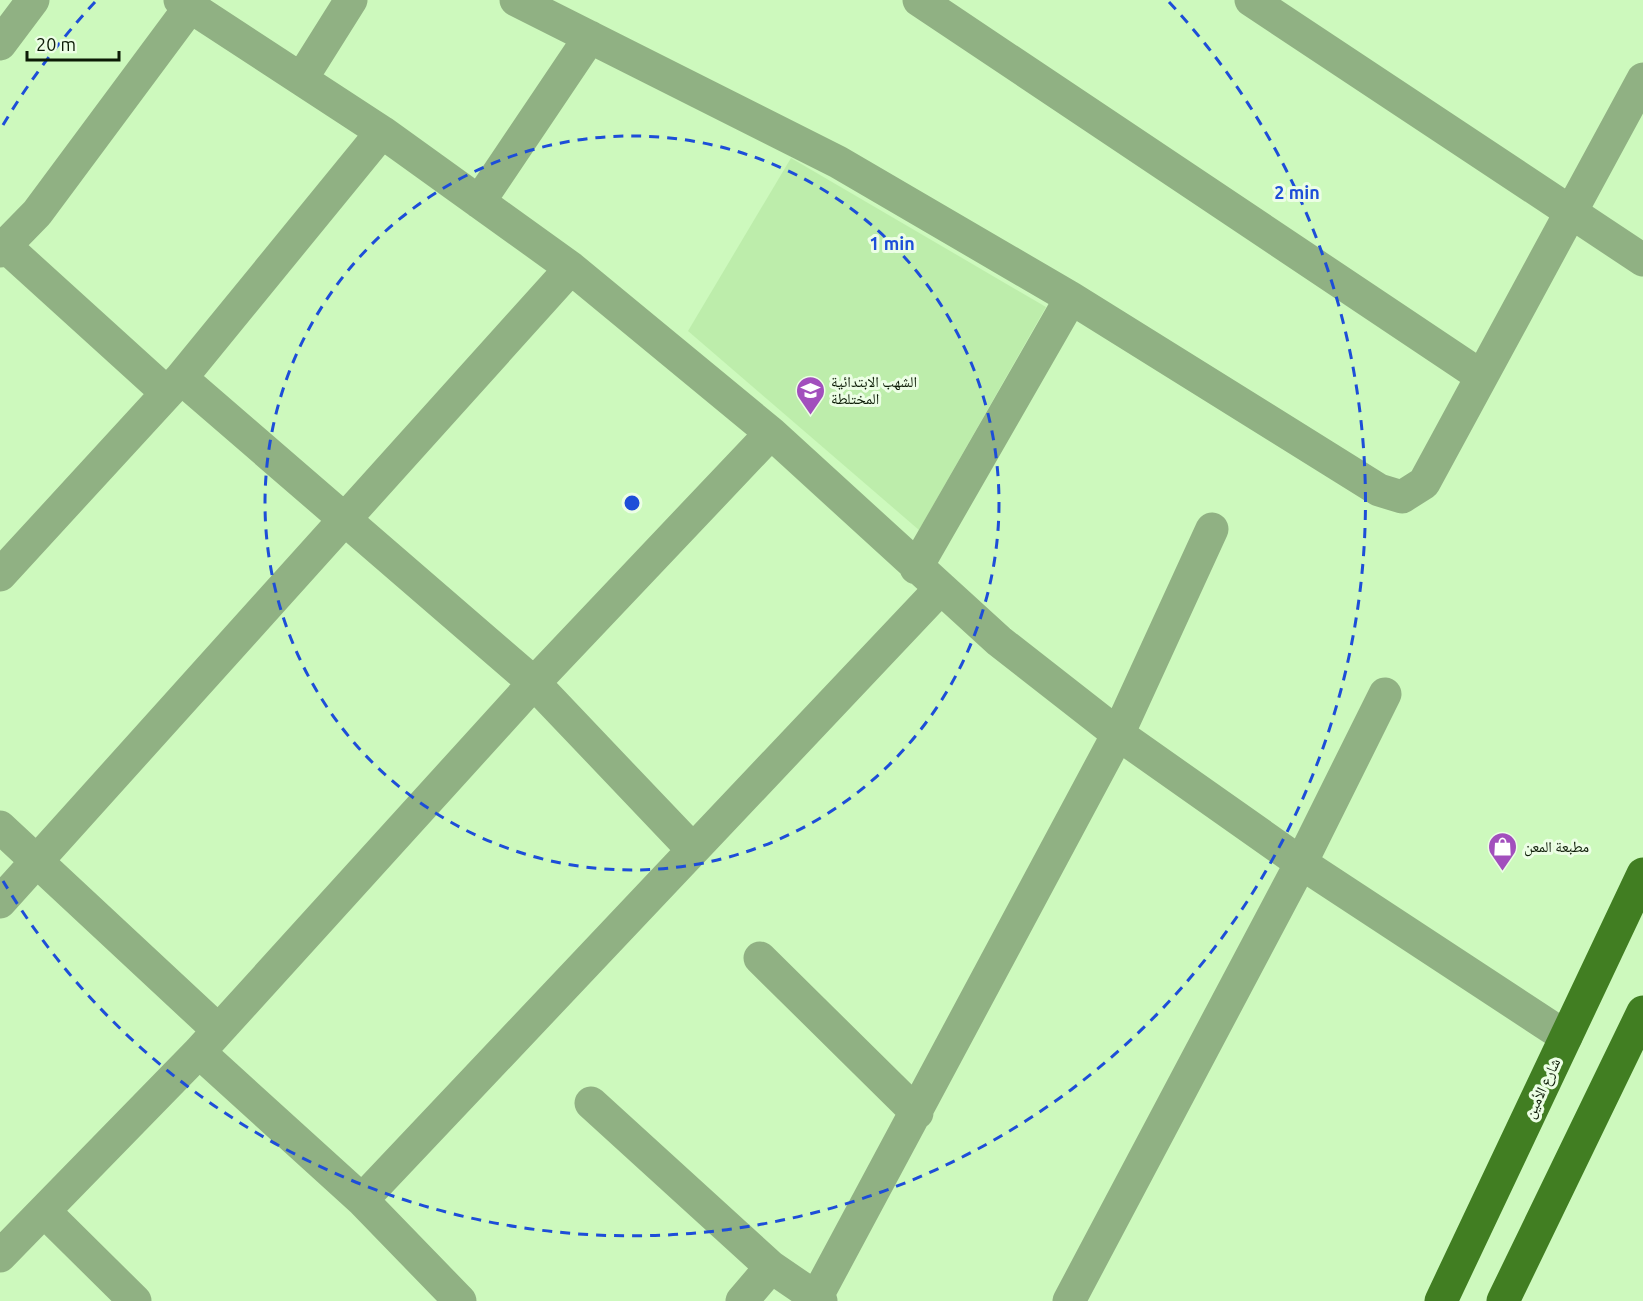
<svg xmlns="http://www.w3.org/2000/svg" width="1643" height="1301" font-family="Ubuntu,'Noto Naskh Arabic',sans-serif">
<style>
.built{fill:#bdedab}
.lines{fill:none;stroke-linecap:round;stroke-linejoin:round}
.minor{stroke:#90b183;stroke-width:33}
.primary{stroke:#417e22;stroke-width:33}
.ring{fill:none;stroke:#1d4ed8;stroke-width:3;stroke-dasharray:10 8}
.labels{text-anchor:middle;dominant-baseline:central;stroke-width:6;stroke-linejoin:round;paint-order:stroke}
.poi-label{font-size:15px;fill:#0c1b06;stroke:#ecfee5;text-anchor:start}
.street-label{font-size:15px;fill:#0c1b06;stroke:#ecfee5}
.centre{fill:#1d4ed8;stroke:#ecfee5;stroke-width:3}
.ring-label{font-size:18px;text-anchor:middle;font-weight:bold;fill:#1d4ed8;stroke:#ecfee5;stroke-width:6;stroke-linejoin:round;paint-order:stroke}
</style>
<rect width="100%" height="100%" fill="#cdf9bd"/>
<path class="built" d="M 791,158 L 1046,307 L 919,530 L 688,331 Z"/>
<g class="lines">
<path class="minor" d="M 180,0 L 382,132 L 571,268 L 771,433 L 999,641 L 1118,734 L 1301,863 L 1566,1037
M 516,0 L 838,162 L 1071,298 L 1379,490 L 1402,497 L 1424,483 L 1643,79
M 919,0 L 1481,376
M 1251,0 L 1643,260
M 0,44 L 33,0
M 302,78 L 351,0
M 479,202 L 590,37
M 5,246 L 167,393
M 0,251 L 37,213 L 190,7
M 181,378 L 534,683 L 693,850
M 916,568 L 1071,298
M 0,575 L 181,378 L 382,132
M 0,827 L 218,1030
M 0,902 L 571,268
M 760,958 L 917,1113
M 199,1052 L 362,1200 L 460,1301
M 591,1103 L 771,1267 L 821,1301
M 362,1200 L 940,589
M 44,1211 L 135,1301
M 0,1256 L 199,1052 L 534,683 L 771,433
M 816,1298 L 1118,734 L 1212,529
M 742,1301 L 771,1267
M 1069,1301 L 1301,863 L 1385,694"/>
<path class="primary" d="M 1441,1301 L 1643,874
M 1503,1301 L 1643,1012"/>
</g>
<g class="ring">
<circle cx="632" cy="503" r="367"/>
<path d="M3 125A734 734 0 0 1 95 2M1169 2A734 734 0 1 1 3 881"/>
</g>
<defs>
<symbol id="school-pin" viewBox="-11 -11 22 30"><path d="M0 17L-7.5 6A9.5 9.5 0 1 1 7.5 6Z" fill="#a24fbd" stroke="#ecfee5"/><path d="M0-5L7-2L0 1L-7-2ZM-4 1L0 2.5L4 1V4Q0 6-4 4Z" fill="#fff"/></symbol>
<symbol id="shop-pin" viewBox="-11 -11 22 30"><path d="M0 17L-7.5 6A9.5 9.5 0 1 1 7.5 6Z" fill="#a24fbd" stroke="#ecfee5"/><path d="M-5-2.5h2.3a2.7 3.5 0 0 1 5.4 0H5L5.5 6h-11ZM-1.5-2.5h3a1.5 2.3 0 0 0-3 0Z" fill="#fff"/></symbol>
</defs>
<g fill-rule="evenodd">
<use href="#school-pin" x="794" y="374" width="33" height="45"/>
<use href="#shop-pin" x="1486" y="830" width="33" height="45"/>
</g>
<g class="labels">
<g class="poi-label">
<text x="831" y="381">الشهب الابتدائية<tspan x="831" dy="17">المختلطة</tspan></text>
<text x="1524" y="846">مطبعة المعن</text>
</g>
<g class="street-label">
<text transform="translate(1542 1088) rotate(-65)">شارع الأمين</text>
</g>
</g>
<circle cx="632" cy="503" r="9" class="centre"/>
<g class="ring-label">
<text x="1297" y="199">2 min</text>
<text x="892" y="250">1 min</text>
</g>
<path d="M27 51v9h92v-9" fill="none" stroke="#0c1b06" stroke-width="3"/>
<text x="36" y="51" font-size="18" fill="#0c1b06" stroke="#ecfee5" stroke-width="4.5" paint-order="stroke">20 m</text>
</svg>
